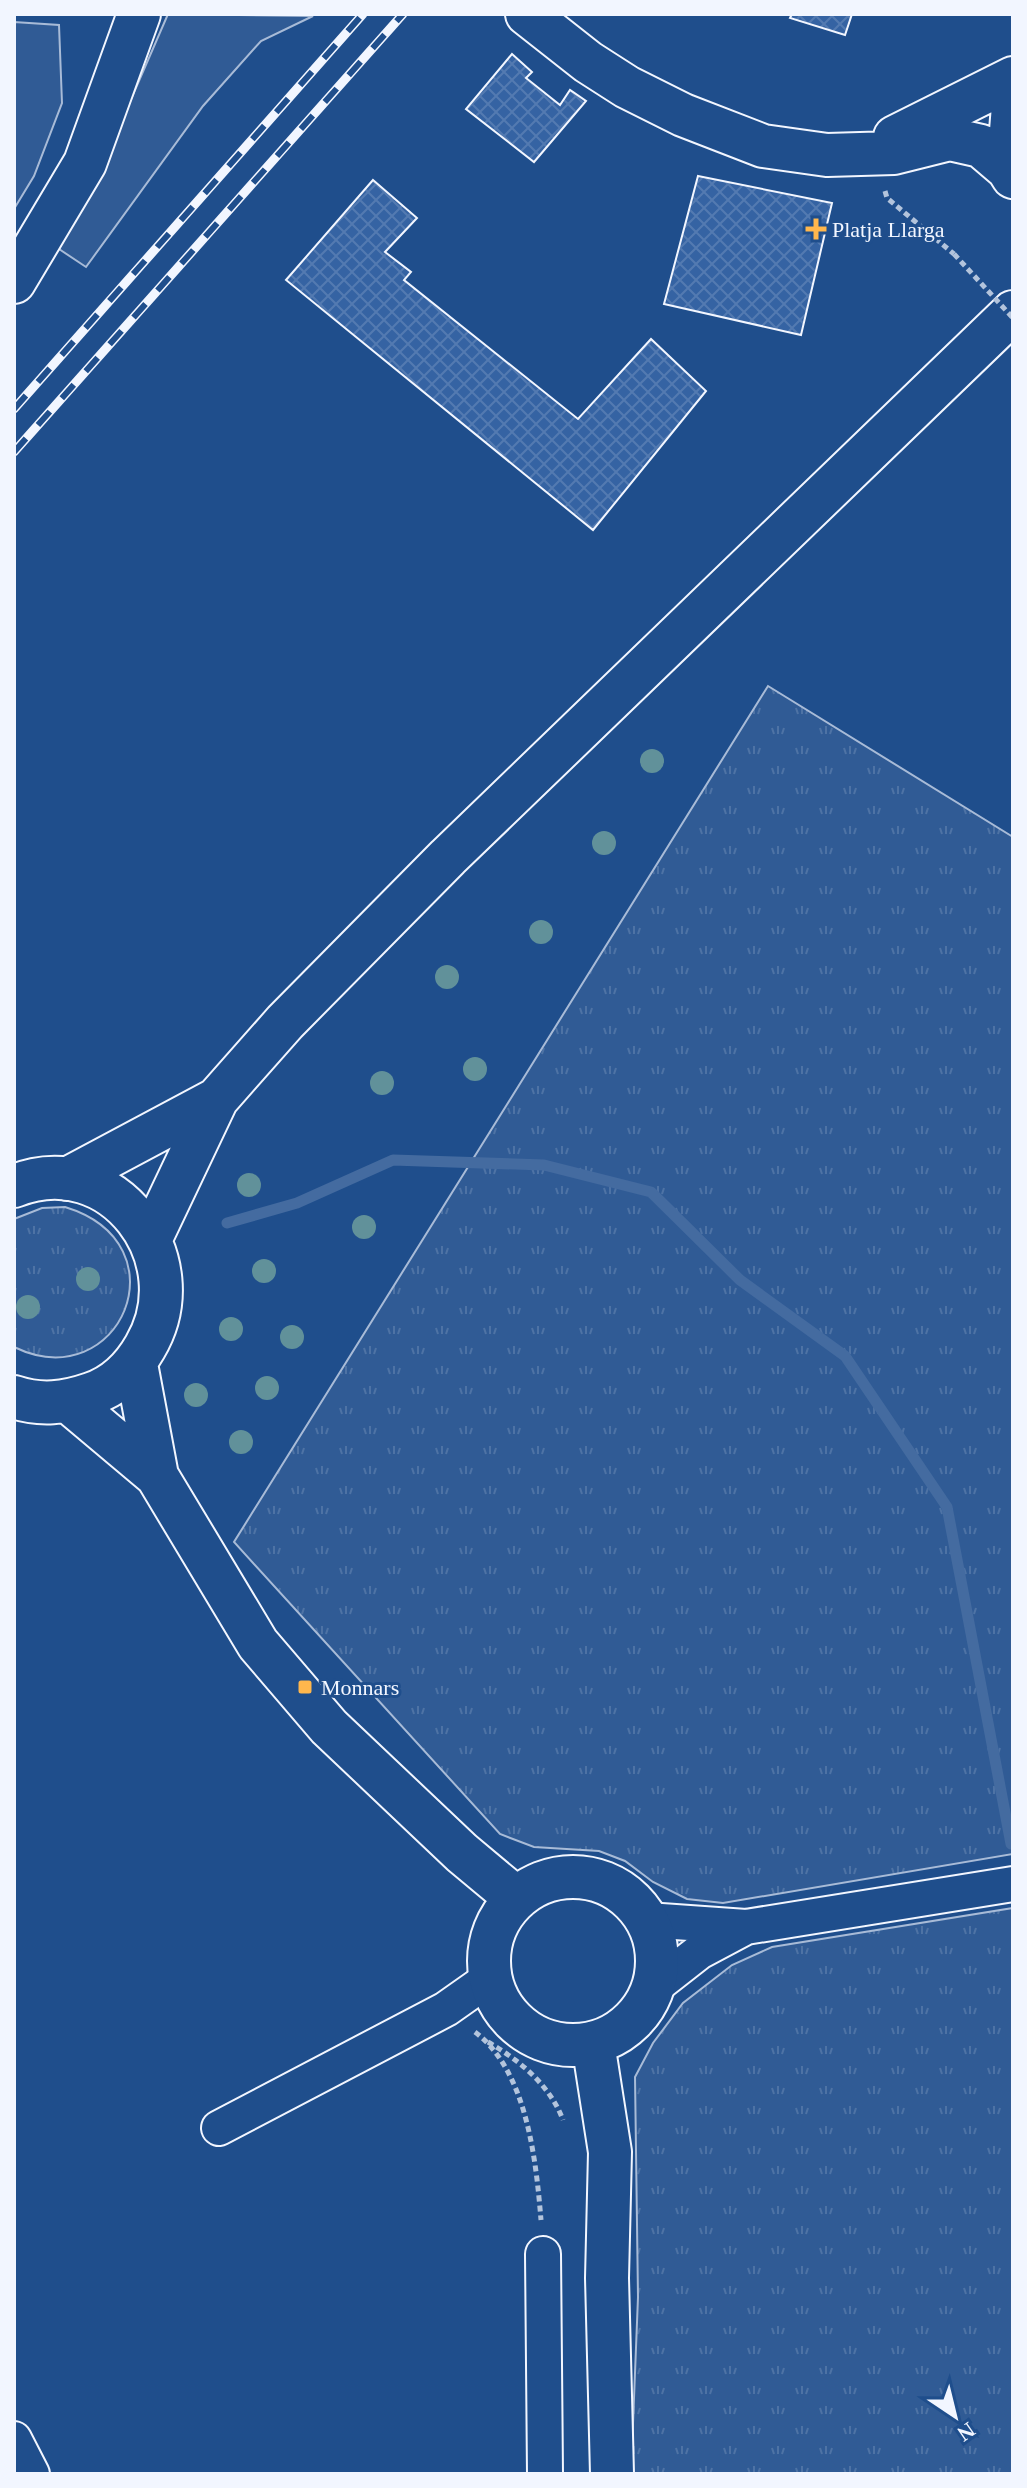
<svg xmlns="http://www.w3.org/2000/svg" width="1027" height="2488" font-family="Georgia,serif">
<style>
.grass{fill:url(#grass-tufts);stroke:#a8bbd7;stroke-width:2}
.built{fill:#305b95;stroke:#a8bbd7;stroke-width:2}
.lines{fill:none;stroke-linecap:round;stroke-linejoin:round}
.stream{stroke:#446ba0;stroke-width:11}
.building{fill:url(#building-cross-hatch);stroke:#f2f6ff;stroke-width:2}
.minor-casing{stroke:#f2f6ff;stroke-width:38}
.tertiary-casing{stroke:#f2f6ff;stroke-width:46}
.path{stroke:#b3c4dc;stroke-width:5;stroke-dasharray:6 4;stroke-linecap:butt}
.minor{stroke:#1f4e8c;stroke-width:34}
.tertiary{stroke:#1f4e8c;stroke-width:42}
.rail-casing{stroke:#f2f6ff;stroke-width:9}
.rail{stroke:#1f4e8c;stroke-width:6;stroke-dasharray:18;stroke-linecap:butt}
.path-bridge{stroke:#b3c4dc;stroke-width:5;stroke-dasharray:6 4;stroke-linecap:butt}
.tree{fill:#61919a}
.poi-dot{fill:#ffb74d;stroke:#1f4e8c;stroke-width:3}
.labels{text-anchor:middle;dominant-baseline:central;stroke-width:6;stroke-linejoin:round;paint-order:stroke}
.poi-label{font-size:22px;fill:#f2f6ff;stroke:#1f4e8c;text-anchor:start}
</style>
<defs>
<pattern id="grass-tufts" width="24" height="20" patternUnits="userSpaceOnUse" patternTransform="scale(2)"><rect width="24" height="20" fill="#305b95"/><path d="M3 7l-1-3M5 7V3M7 7l1-3M15 17l-1-3M17 17v-4M19 17l1-3" fill="none" stroke="#4e73a5"/></pattern>
<pattern id="building-cross-hatch" width="8" height="8" patternUnits="userSpaceOnUse" patternTransform="scale(2)"><rect width="8" height="8" fill="#3563a3"/><path d="M0 0l8 8M0 8l8-8" fill="none" stroke="#537ab1"/></pattern>
</defs>
<rect width="100%" height="100%" fill="#1f4e8c"/>
<path class="grass" d="M 768,686 L 1013,837 L 1013,1854 L 723,1903 L 687,1899 L 653,1882 L 625,1861 L 599,1851 L 534,1847 L 500,1834 L 234,1542 Z
M 65,1207 C 186,1244 120,1398 14,1347 L 14,1219 L 42,1208 Z
M 1013,1908 L 1013,2474 L 631,2474 L 638,2297 L 635,2077 L 653,2043 L 683,2003 L 732,1965 L 772,1947 Z"/>
<path class="built" d="M 168,14 L 313,16 L 261,41 L 203,106 L 86,267 L 59,249 L 102,166 Z
M 14,22 L 59,25 L 62,103 L 34,176 L 14,209 Z"/>
<g class="lines">
<path class="stream" d="M 227,1223 L 297,1203 L 393,1160 L 544,1165 L 651,1192 L 740,1280 L 845,1356 L 947,1507 L 1011,1844"/>
</g>
<path class="building" d="M 792,14 L 852,14 L 845,35 L 790,18 Z
M 512,54 L 532,72 L 526,78 L 560,105 L 570,90 L 586,101 L 534,162 L 466,109 Z
M 698,176 L 832,203 L 801,335 L 664,304 Z
M 373,180 L 417,218 L 385,252 L 411,272 L 404,280 L 578,419 L 651,339 L 706,391 L 593,530 L 286,280 Z"/>
<g class="lines">
<defs>
<path id="minor" d="M 647,1920 L 746,1927 L 1013,1884
M 653,1988 L 699,1952 L 746,1927
M 219,2128 L 446,2009 L 490,1978
M 543,2254 L 545,2474
M 14,2439 L 32,2474"/>
<path id="tertiary" d="M 527,14 L 588,62 L 627,87 L 683,115 L 763,146 L 827,155 L 894,153 L 950,139 L 981,146 L 1008,169
M 1013,106 L 1008,169 L 1013,177
M 895,137 L 1013,78
M 14,282 L 85,163 L 139,14
M 67,1179 L 217,1099
M 14,1186 C 113,1146 197,1260 145,1347 C 133,1368 115,1386 91,1394 C 65,1403 41,1406 14,1397
M 151,1238 L 217,1099 L 285,1022 L 448,857 L 1013,312
M 136,1364 L 157,1476 L 258,1644 L 329,1727 L 462,1853 L 516,1898
M 69,1402 L 157,1476
M489 1961a84 84 0 1 1 168 0a84 84 0 1 1-168 0Z
M 593,2043 L 610,2152 L 607,2278 L 612,2474"/>
</defs>
<use href="#minor" class="minor-casing"/>
<use href="#tertiary" class="tertiary-casing"/>
<path class="path" d="M 885,191 L 887,198 L 954,254
M 475,2032 C 527,2071 536,2160 541,2220
M 488,2042 C 519,2060 550,2085 563,2120"/>
<use href="#minor" class="minor"/>
<use href="#tertiary" class="tertiary"/>
<defs>
<path id="rail" d="M 14,409 L 363,14
M 14,452 L 403,14"/>
</defs>
<use href="#rail" class="rail-casing"/>
<use href="#rail" class="rail"/>
<path class="path-bridge" d="M 954,254 L 1013,318"/>
</g>
<g class="tree">
<circle cx="652" cy="761" r="12"/>
<circle cx="604" cy="843" r="12"/>
<circle cx="541" cy="932" r="12"/>
<circle cx="447" cy="977" r="12"/>
<circle cx="475" cy="1069" r="12"/>
<circle cx="382" cy="1083" r="12"/>
<circle cx="249" cy="1185" r="12"/>
<circle cx="364" cy="1227" r="12"/>
<circle cx="264" cy="1271" r="12"/>
<circle cx="88" cy="1279" r="12"/>
<circle cx="28" cy="1307" r="12"/>
<circle cx="231" cy="1329" r="12"/>
<circle cx="292" cy="1337" r="12"/>
<circle cx="267" cy="1388" r="12"/>
<circle cx="196" cy="1395" r="12"/>
<circle cx="241" cy="1442" r="12"/>
</g>
<g class="poi-dot">
<path d="M812 217h8v8h8v8h-8v8h-8v-8h-8v-8h8z"/>
<rect x="297" y="1679" width="16" height="16" rx="4"/>
</g>
<g class="labels">
<g class="poi-label">
<text x="832" y="229">Platja Llarga</text>
<text x="321" y="1687">Monnars</text>
</g>
</g>
<rect width="1027" height="2488" fill="none" stroke="#f2f6ff" stroke-width="32"/>
<g transform="translate(955 2416) rotate(145)" stroke="#1f4e8c" stroke-width="6" paint-order="stroke">
<path d="M0-6L14 30L0 20L-14 30Z" fill="#f2f6ff"/>
<text y="-12" font-size="22" font-weight="bold" text-anchor="middle" fill="#f2f6ff">N</text>
</g>
</svg>
